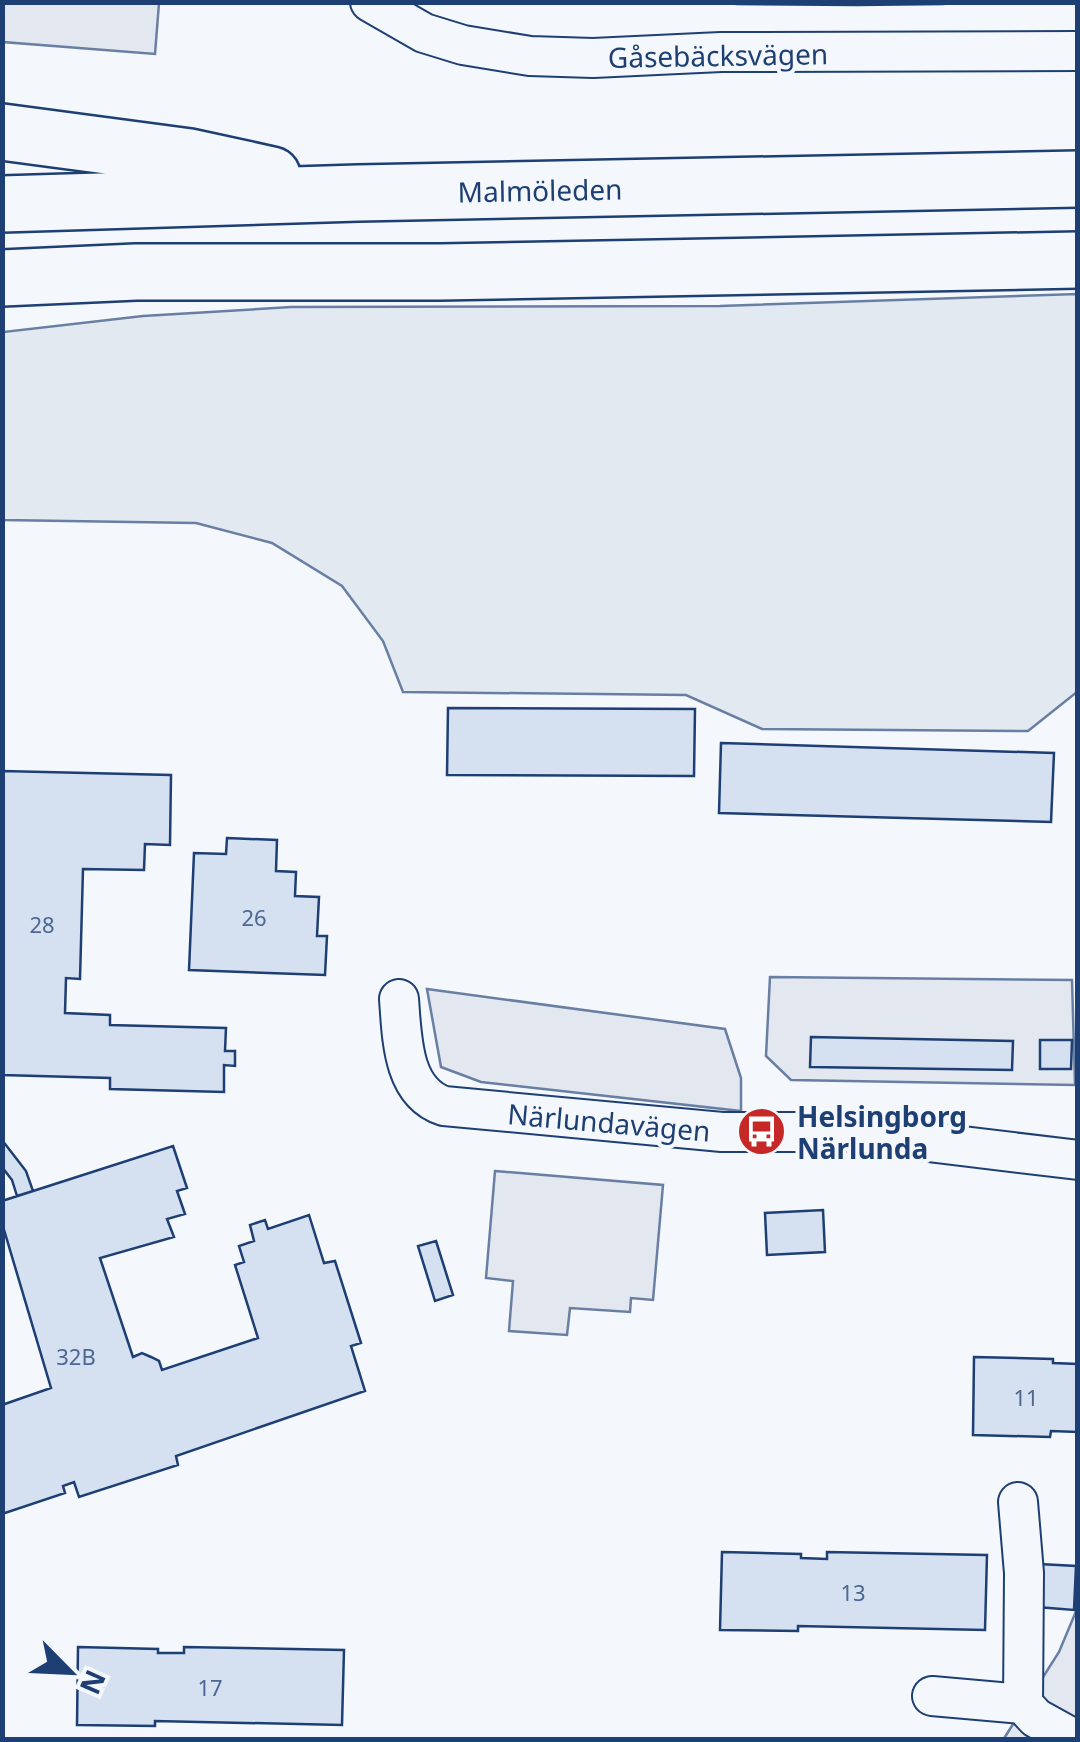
<svg xmlns="http://www.w3.org/2000/svg" width="1080" height="1742" font-family="'Noto Sans',sans-serif">
<style>
.green{fill:#e3e9f0;stroke:#687fa3;stroke-width:2.5}
.parking{fill:#e3e8f0;stroke:#687fa3;stroke-width:2.5}
.building{fill:#d5e0f0;stroke:#1d3f73;stroke-width:2.5}
.lines{fill:none;stroke-linecap:round;stroke-linejoin:round}
.minor-casing{stroke:#1d3f73;stroke-width:42}
.highway-casing{stroke:#1d3f73;stroke-width:60}
.minor{stroke:#f4f7fb;stroke-width:38}
.highway{stroke:#f4f7fb;stroke-width:55}
.labels{text-anchor:middle;dominant-baseline:central;stroke-width:8;stroke-linejoin:round;paint-order:stroke}
.number-label{font-size:22px;fill:#4b6792}
.street-label{font-size:28px;fill:#1d3f73;stroke:#f4f7fb}
.poi-label{font-size:28px;font-weight:bold;fill:#1d3f73;stroke:#f4f7fb;text-anchor:start}
</style>
<rect width="100%" height="100%" fill="#f4f7fb"/>
<path class="green" d="M 1077,294 L 1077,692 L 1028,731 L 762,729 L 686,695 L 403,692 L 383,641 L 342,586 L 272,543 L 196,523 L 3,520 L 3,332 L 143,316 L 291,307 L 720,306 Z"/>
<path class="parking" d="M 2,3 L 159,3 L 155,54 L 3,42 Z
M 770,977 L 1072,980 L 1075,1085 L 791,1080 L 766,1056 Z
M 427,989 L 725,1029 L 741,1078 L 741,1111 L 481,1082 L 441,1067 Z
M 495,1171 L 663,1185 L 653,1300 L 631,1298 L 630,1312 L 570,1308 L 567,1335 L 509,1331 L 513,1281 L 486,1278 Z
M 1077,1609 L 1077,1739 L 1003,1740 L 1059,1652 Z"/>
<path class="building" d="M 737,2 L 856,2 L 856,5 L 737,4 Z
M 856,2 L 943,2 L 943,4 L 856,5 Z
M 448,708 L 695,709 L 694,776 L 447,775 Z
M 721,743 L 1054,753 L 1051,822 L 719,813 Z
M 2,771 L 171,775 L 170,845 L 145,844 L 144,870 L 83,869 L 80,979 L 66,978 L 65,1013 L 110,1015 L 110,1025 L 226,1028 L 225,1051 L 235,1051 L 235,1066 L 224,1065 L 224,1092 L 110,1089 L 110,1078 L 2,1075 Z
M 227,838 L 277,840 L 276,871 L 296,872 L 295,896 L 319,897 L 317,936 L 327,936 L 325,975 L 189,970 L 194,853 L 226,854 Z
M 811,1037 L 1013,1041 L 1012,1070 L 810,1067 Z
M 1040,1040 L 1072,1040 L 1071,1069 L 1040,1069 Z
M 2,1140 L 26,1171 L 33,1191 L 17,1196 L 12,1180 L 2,1167 Z
M 173,1146 L 187,1188 L 177,1191 L 185,1214 L 167,1219 L 174,1237 L 100,1258 L 133,1357 L 142,1353 L 151,1357 L 159,1361 L 162,1370 L 258,1338 L 235,1265 L 244,1262 L 239,1246 L 254,1241 L 250,1225 L 265,1220 L 268,1229 L 309,1215 L 324,1263 L 335,1261 L 361,1343 L 351,1346 L 365,1391 L 176,1456 L 178,1465 L 79,1497 L 74,1482 L 63,1486 L 65,1493 L 2,1514 L 2,1405 L 51,1388 L 2,1223 L 2,1201 Z
M 823,1210 L 825,1252 L 767,1255 L 765,1213 Z
M 436,1241 L 453,1295 L 435,1301 L 418,1246 Z
M 974,1357 L 1053,1359 L 1053,1363 L 1078,1364 L 1078,1432 L 1051,1431 L 1050,1437 L 973,1435 Z
M 722,1552 L 801,1554 L 801,1558 L 827,1559 L 827,1552 L 987,1555 L 985,1630 L 798,1626 L 798,1631 L 720,1630 Z
M 1039,1564 L 1076,1566 L 1074,1610 L 1037,1607 Z
M 78,1647 L 158,1649 L 158,1653 L 184,1653 L 184,1647 L 344,1650 L 342,1725 L 155,1721 L 155,1726 L 77,1725 Z"/>
<g class="lines">
<defs>
<path id="minor" d="M 370,2 L 424,33 L 463,45 L 530,56 L 593,58 L 721,52 L 1078,51
M 399,999 C 402,1038 402,1092 444,1106 L 722,1132 L 846,1132 L 1078,1160
M 1018,1502 L 1024,1573 L 1023,1704 L 1036,1718 L 1076,1740
M 932,1696 L 1023,1704"/>
<path id="highway" d="M 2,132 L 190,157 L 272,175
M 2,204 L 358,193 L 1078,179
M 2,278 L 136,272 L 440,272 L 1078,260"/>
</defs>
<use href="#minor" class="minor-casing"/>
<use href="#highway" class="highway-casing"/>
<use href="#minor" class="minor"/>
<use href="#highway" class="highway"/>
</g>
<defs>
<symbol id="bus-disc" viewBox="-11 -11 22 22"><circle r="9.5" fill="#c62828" stroke="#f4f7fb"/><path d="M-5-6H5V4H4V6H2V4H-2V6H-4V4H-5ZM-3.5-4V0h7V-4ZM-3.5 1.2v1.5H-2V1.2ZM2 1.2v1.5H3.5V1.2Z" fill="#fff"/></symbol>
</defs>
<g fill-rule="evenodd">
<use href="#bus-disc" x="734" y="1104" width="55" height="55"/>
</g>
<g class="labels">
<g class="number-label">
<text x="254" y="917">26</text>
<text x="42" y="924">28</text>
<text x="76" y="1356">32B</text>
<text x="1026" y="1397">11</text>
<text x="853" y="1592">13</text>
<text x="210" y="1687">17</text>
</g>
<g class="street-label">
<text transform="translate(718 55) rotate(-1)">Gåsebäcksvägen</text>
<text transform="translate(540 190) rotate(-1)">Malmöleden</text>
<text transform="translate(609 1122) rotate(5)">Närlundavägen</text>
</g>
<g class="poi-label">
<text x="797" y="1116">Helsingborg<tspan x="797" dy="32">Närlunda</tspan></text>
</g>
</g>
<rect width="1080" height="1742" fill="none" stroke="#1d3f73" stroke-width="10"/>
<g transform="translate(70 1672) rotate(114)" stroke="#f4f7fb" stroke-width="8" paint-order="stroke">
<path d="M0-8L18 38L0 25L-18 38Z" fill="#1d3f73"/>
<text y="-15" font-size="28" font-weight="bold" text-anchor="middle" fill="#1d3f73">N</text>
</g>
</svg>
